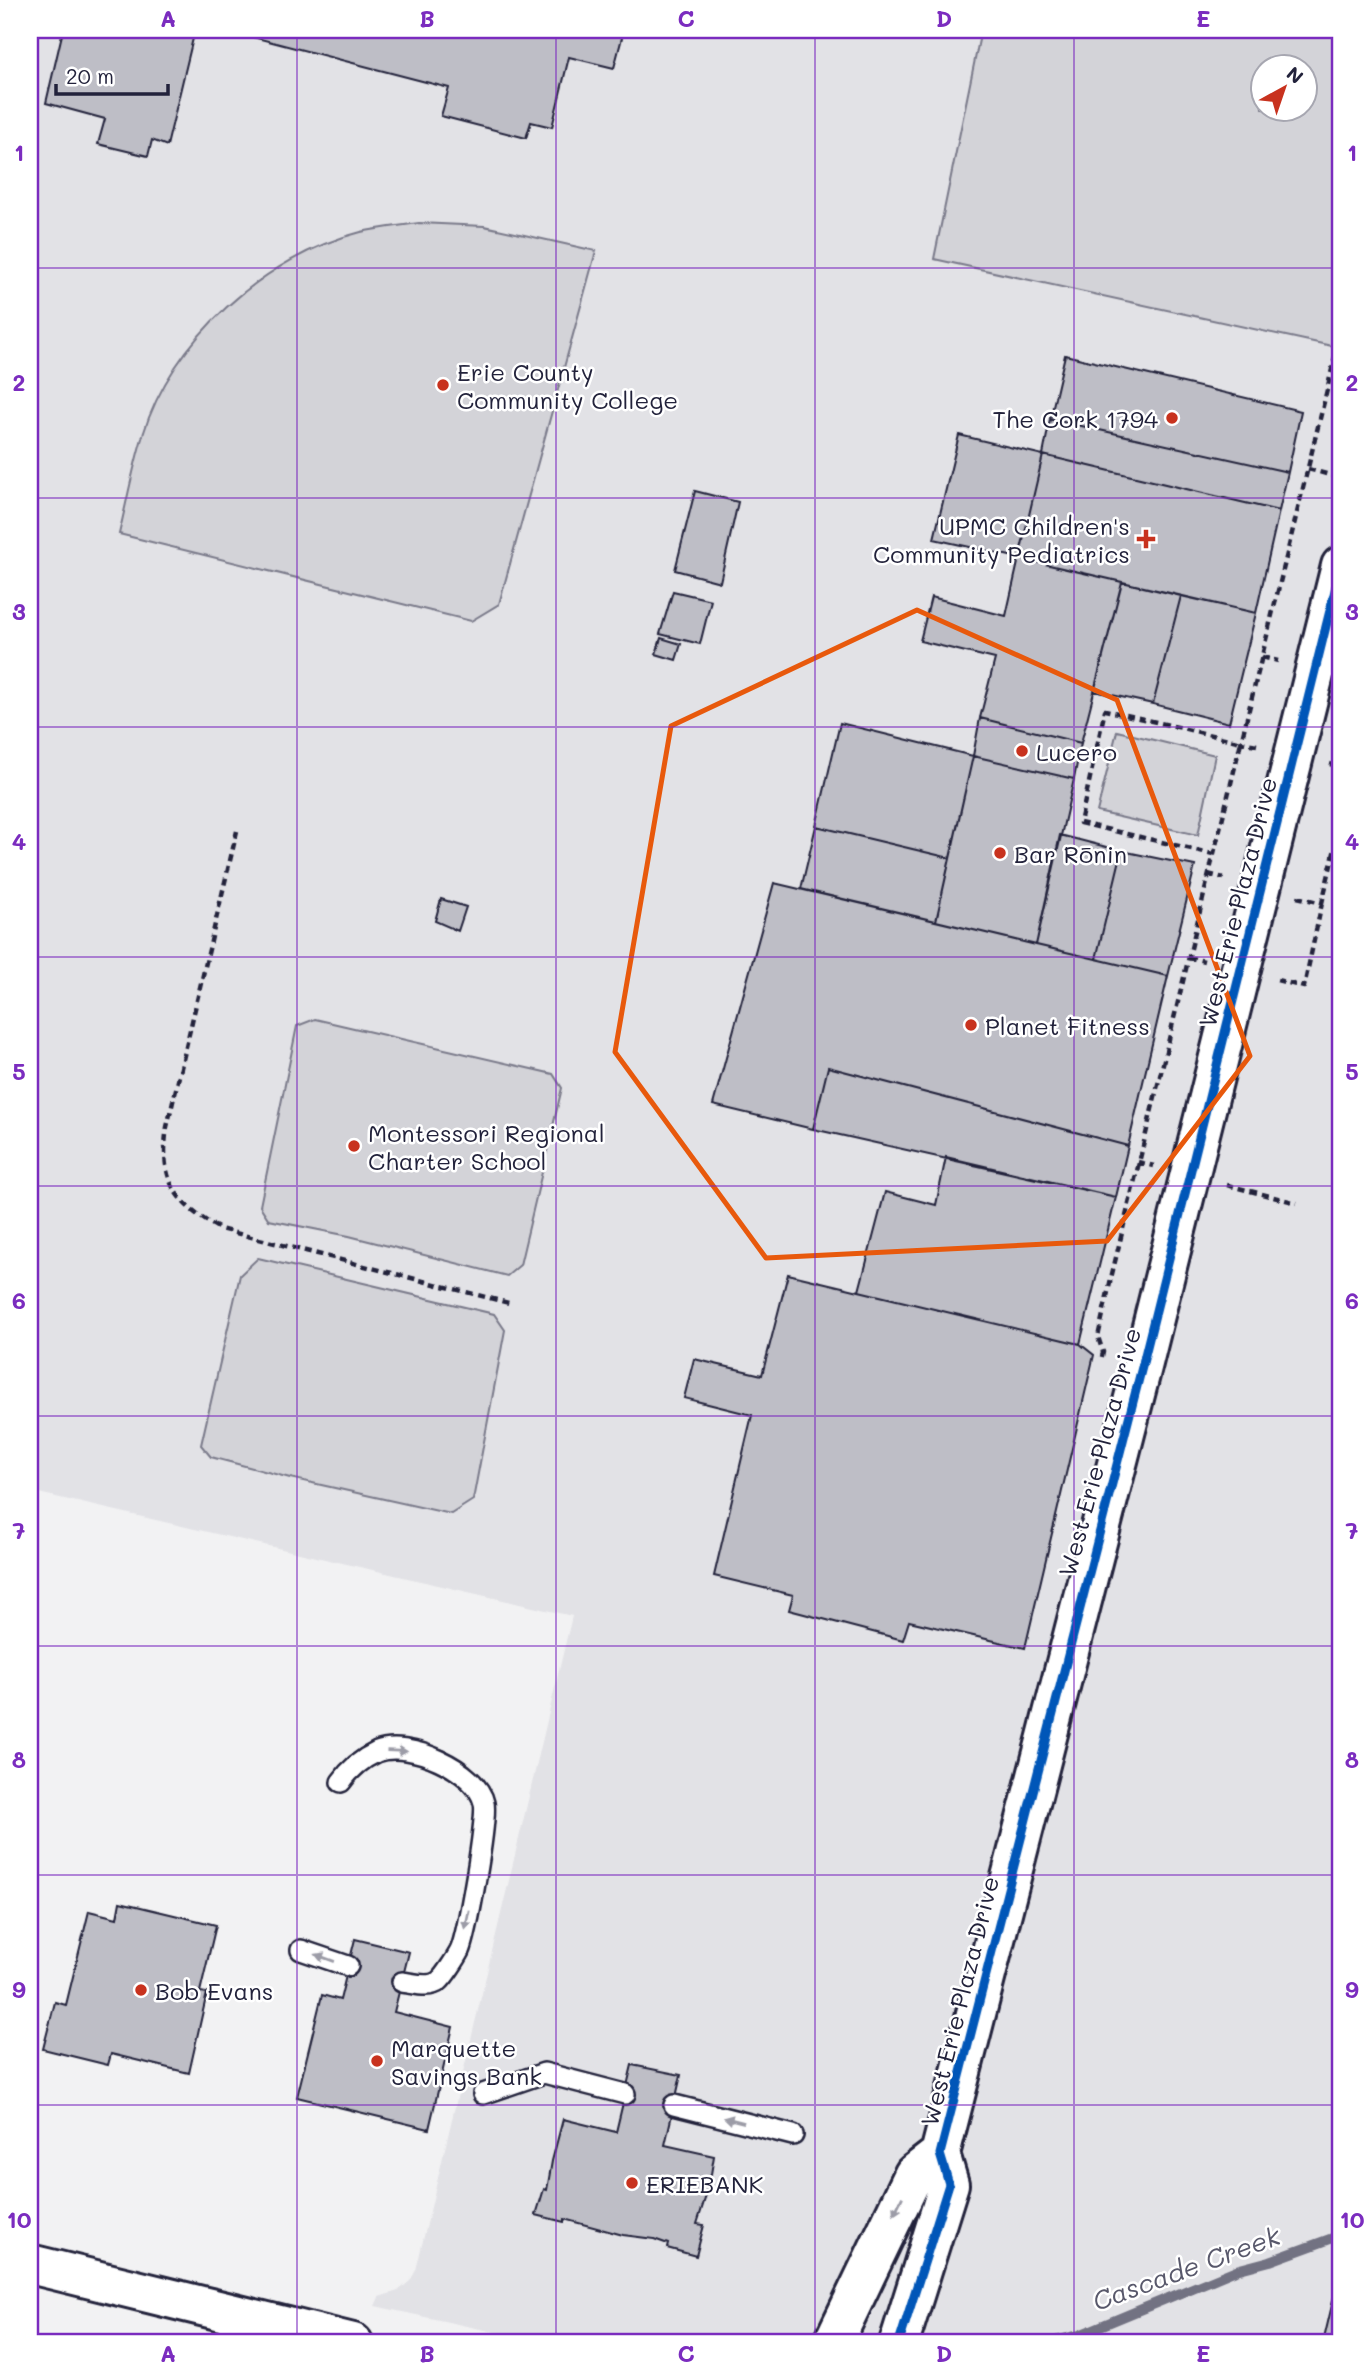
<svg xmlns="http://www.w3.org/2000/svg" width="1371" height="2373" font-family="Mali,sans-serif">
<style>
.built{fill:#e2e2e6;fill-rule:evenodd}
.green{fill:#d3d3d8;stroke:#7a7a8a;stroke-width:2;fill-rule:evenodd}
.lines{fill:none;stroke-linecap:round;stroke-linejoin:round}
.stream{stroke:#727282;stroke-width:10}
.building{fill:#bebec6;stroke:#22223b;stroke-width:2}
.service-casing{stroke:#22223b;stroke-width:24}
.minor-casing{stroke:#22223b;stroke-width:44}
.primary-casing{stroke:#22223b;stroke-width:44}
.path{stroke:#22223b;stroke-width:4.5;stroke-dasharray:7 5;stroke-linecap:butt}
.service{stroke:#fff;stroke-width:19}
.minor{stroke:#fff;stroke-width:38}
.primary{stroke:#fff;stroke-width:38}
.cycleway-casing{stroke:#fff;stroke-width:13}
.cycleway{stroke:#0057b8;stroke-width:9}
.oneway{fill:#9c9ca7}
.marked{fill:none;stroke:#e8590c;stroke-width:5;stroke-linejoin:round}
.grid{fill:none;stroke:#7b2cbf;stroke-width:2;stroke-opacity:0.55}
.poi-dot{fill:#c8321e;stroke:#fff;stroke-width:2.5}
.labels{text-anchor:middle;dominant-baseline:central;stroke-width:5;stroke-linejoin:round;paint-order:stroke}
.poi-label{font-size:24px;fill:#22223b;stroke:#fff;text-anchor:start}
.street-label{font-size:24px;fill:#22223b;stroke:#fff}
.water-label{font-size:26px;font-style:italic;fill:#58586b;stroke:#fff}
.neatline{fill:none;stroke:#7b2cbf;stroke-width:2.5}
.grid-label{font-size:23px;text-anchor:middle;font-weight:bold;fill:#7b2cbf}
</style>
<rect width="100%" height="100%" fill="#f2f2f3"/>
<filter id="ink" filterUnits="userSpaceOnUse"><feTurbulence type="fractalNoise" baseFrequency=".0143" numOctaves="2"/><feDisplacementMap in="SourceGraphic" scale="14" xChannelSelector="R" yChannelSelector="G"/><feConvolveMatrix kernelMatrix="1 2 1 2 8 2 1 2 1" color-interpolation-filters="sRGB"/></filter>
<g filter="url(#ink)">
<path class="built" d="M 30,30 L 1341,30 L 1341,2343 L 544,2343 L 375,2306 L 379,2297 L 398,2291 L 410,2281 L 416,2270 L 572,1616 L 30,1491 ZM 1262,66 L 1304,66 L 1304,108 L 1262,108 Z"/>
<path class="green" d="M 981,30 L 1341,30 L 1341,348 L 934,259 ZM 1304,66 L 1304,108 L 1262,108 L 1262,66 Z
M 419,223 L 484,226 L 596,251 L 499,604 L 471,621 L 119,534 C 127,501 133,467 143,435 C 171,341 265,256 361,232 C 379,228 399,226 419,223 Z
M 1117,731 L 1215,755 L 1198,835 L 1097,812 Z
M 315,1019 L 553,1074 L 562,1088 L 520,1265 L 507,1276 L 349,1236 L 269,1220 L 260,1206 L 297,1026 Z
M 258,1258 L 494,1314 L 505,1330 L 473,1500 L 451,1514 L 290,1478 L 211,1457 L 201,1445 L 240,1275 Z"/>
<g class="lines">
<path class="stream" d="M 1047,2343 L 1079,2335 L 1236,2270 L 1270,2261 L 1341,2235"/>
</g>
<path class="building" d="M 63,30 L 195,30 L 167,146 L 152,140 L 148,156 L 98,144 L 105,119 L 46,103 Z
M 226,30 L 624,30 L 614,68 L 569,57 L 552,127 L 531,122 L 526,138 L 441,116 L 449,88 Z
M 1065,355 L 1301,411 L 1288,472 L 1050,419 Z
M 1050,419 L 1288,472 L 1279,511 L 1043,455 Z
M 959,435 L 1043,455 L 1019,558 L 934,539 Z
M 1043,455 L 1279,511 L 1256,613 L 1019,558 Z
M 695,491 L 738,502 L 720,582 L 675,570 Z
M 1019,558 L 1122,582 L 1081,743 L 980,718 L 995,659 L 920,641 L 931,597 L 1006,616 Z
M 1122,582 L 1181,596 L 1153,704 L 1094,691 Z
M 673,591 L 711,600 L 700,644 L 660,634 Z
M 1181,596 L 1256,613 L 1229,723 L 1153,704 Z
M 661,638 L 681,644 L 676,660 L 656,654 Z
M 980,718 L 1081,743 L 1074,779 L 973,756 Z
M 840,723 L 973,756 L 950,858 L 816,826 Z
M 973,756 L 1074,779 L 1036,945 L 936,921 Z
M 816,826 L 950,858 L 936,921 L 801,889 Z
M 1060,835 L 1122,851 L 1096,959 L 1036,945 Z
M 1122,851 L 1195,866 L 1168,976 L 1096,959 Z
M 774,883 L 1168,976 L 1128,1146 L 828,1067 L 813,1129 L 713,1105 Z
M 441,899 L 466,907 L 458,931 L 435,921 Z
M 828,1067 L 1128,1146 L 1116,1197 L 813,1129 Z
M 946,1157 L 1116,1197 L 1080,1344 L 859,1291 L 885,1192 L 936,1205 Z
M 788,1274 L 1080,1344 L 1094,1355 L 1025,1648 L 909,1621 L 903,1640 L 789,1610 L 793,1595 L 714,1576 L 752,1415 L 684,1398 L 694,1359 L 762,1375 Z
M 120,1902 L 216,1925 L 200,1992 L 207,1993 L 189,2073 L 111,2054 L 108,2065 L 43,2049 L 55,2002 L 66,2005 L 89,1911 L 117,1918 Z
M 355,1939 L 409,1952 L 394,2012 L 453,2027 L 429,2129 L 297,2097 L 322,1995 L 340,2000 Z
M 632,2065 L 681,2075 L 665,2145 L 714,2156 L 709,2186 L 697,2224 L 704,2225 L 696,2256 L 667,2248 L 668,2244 L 654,2239 L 623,2235 L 564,2219 L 564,2222 L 536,2215 L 544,2189 L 547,2190 L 552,2161 L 563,2119 L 616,2132 Z
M 1337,2284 L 1341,2285 L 1341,2343 L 1323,2343 Z"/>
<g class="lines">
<defs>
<path id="service" d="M 341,1782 C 350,1769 362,1759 377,1752 C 408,1739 477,1770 484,1803 C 488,1818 467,1936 460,1951 C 457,1957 444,1977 439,1981 C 429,1989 413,1983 402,1982
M 301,1950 L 348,1966
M 483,2094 L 544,2073 L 625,2094
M 674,2105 L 793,2135"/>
<path id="minor" d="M 833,2343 L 914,2174 L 940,2154
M 899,2343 L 949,2184 L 940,2154 L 1143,1363 L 1341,566"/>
<path id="primary" d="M 30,2264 L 353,2343"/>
</defs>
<use href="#service" class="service-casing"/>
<use href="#minor" class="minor-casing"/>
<use href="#primary" class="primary-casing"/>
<path class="path" d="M 1308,469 L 1341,478
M 1262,657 L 1278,661
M 1257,745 L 1241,742 L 1335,357
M 1330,764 L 1341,767
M 237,831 L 167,1127 C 159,1180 175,1204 220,1229 L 509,1303
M 1208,874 L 1224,878
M 1297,897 L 1322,903 L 1341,823
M 1188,957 L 1204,961
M 1277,980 L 1304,987 L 1322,903
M 1138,1162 L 1154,1166
M 1227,1185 L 1297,1203
M 1102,1357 L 1103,1352 L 1098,1337 L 1112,1274 L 1241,742 L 1105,710 L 1080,823 L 1213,854"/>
<use href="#service" class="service"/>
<use href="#minor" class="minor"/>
<use href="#primary" class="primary"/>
<defs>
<path id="cycleway" d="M 899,2343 L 949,2184 L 940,2154 L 1143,1363 L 1341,566"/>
</defs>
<use href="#cycleway" class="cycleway-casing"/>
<use href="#cycleway" class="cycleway"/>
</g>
<defs><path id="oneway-solid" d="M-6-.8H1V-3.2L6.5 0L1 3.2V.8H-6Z" transform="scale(1.75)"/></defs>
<g class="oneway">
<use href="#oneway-solid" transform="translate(397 1751) rotate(2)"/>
<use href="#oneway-solid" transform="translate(467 1920) rotate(102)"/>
<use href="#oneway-solid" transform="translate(325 1958) rotate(-160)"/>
<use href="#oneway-solid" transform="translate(734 2120) rotate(-166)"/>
<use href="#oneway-solid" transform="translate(898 2206) rotate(116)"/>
</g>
</g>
<path class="marked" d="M 917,610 L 1117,700 L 1250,1056 L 1107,1241 L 766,1258 L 615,1052 L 671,726 Z"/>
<path class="grid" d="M 297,30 L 297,2343M 556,30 L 556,2343M 815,30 L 815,2343M 1074,30 L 1074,2343M 30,268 L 1341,268M 30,498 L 1341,498M 30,727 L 1341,727M 30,957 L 1341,957M 30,1186 L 1341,1186M 30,1416 L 1341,1416M 30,1646 L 1341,1646M 30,1875 L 1341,1875M 30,2105 L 1341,2105"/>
<g class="poi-dot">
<circle cx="443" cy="385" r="7"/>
<circle cx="1172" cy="418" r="7"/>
<path d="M1142.5 528.5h7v7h7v7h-7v7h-7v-7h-7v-7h7z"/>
<circle cx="1022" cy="751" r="7"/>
<circle cx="1000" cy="853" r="7"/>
<circle cx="971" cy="1025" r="7"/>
<circle cx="354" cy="1146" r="7"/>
<circle cx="141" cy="1990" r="7"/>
<circle cx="377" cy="2061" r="7"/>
<circle cx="632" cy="2183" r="7"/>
</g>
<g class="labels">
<g class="poi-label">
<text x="457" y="371">Erie County<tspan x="457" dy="28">Community College</tspan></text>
<text x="1158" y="418" text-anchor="end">The Cork 1794</text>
<text x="1130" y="525" text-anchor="end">UPMC Children's<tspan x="1130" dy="28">Community Pediatrics</tspan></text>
<text x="1036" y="751">Lucero</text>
<text x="1014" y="853">Bar Rōnin</text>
<text x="985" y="1025">Planet Fitness</text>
<text x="368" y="1132">Montessori Regional<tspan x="368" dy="28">Charter School</tspan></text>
<text x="155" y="1990">Bob Evans</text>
<text x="391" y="2047">Marquette<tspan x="391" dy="28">Savings Bank</tspan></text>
<text x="646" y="2183">ERIEBANK</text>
</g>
<g class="street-label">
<text transform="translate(1237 902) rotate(-76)">West Erie Plaza Drive</text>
<text transform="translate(1099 1452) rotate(-75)">West Erie Plaza Drive</text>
<text transform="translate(959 2001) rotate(-76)">West Erie Plaza Drive</text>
</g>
<g class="water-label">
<text transform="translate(1186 2268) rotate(-20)">Cascade Creek</text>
</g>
</g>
<rect width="1371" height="2373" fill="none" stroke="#fff" stroke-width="77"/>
<g transform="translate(1284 88) rotate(40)"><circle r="33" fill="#ffffff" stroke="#a7a7b1" stroke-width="2"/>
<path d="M0-5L12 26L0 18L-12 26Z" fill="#c8321e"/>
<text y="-10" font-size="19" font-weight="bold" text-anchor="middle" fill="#22223b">N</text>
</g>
<path d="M56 84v10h112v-10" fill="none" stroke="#22223b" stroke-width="3.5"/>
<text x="66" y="84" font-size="21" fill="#22223b" stroke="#ffffff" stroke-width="5" paint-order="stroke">20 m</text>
<rect x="38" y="38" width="1294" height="2296" class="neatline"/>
<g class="grid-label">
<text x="168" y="27">A</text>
<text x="427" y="27">B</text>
<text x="686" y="27">C</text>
<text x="944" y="27">D</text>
<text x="1203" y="27">E</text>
<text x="19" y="161">1</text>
<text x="1352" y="161">1</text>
<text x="19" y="391">2</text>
<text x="1352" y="391">2</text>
<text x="19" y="620">3</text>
<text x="1352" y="620">3</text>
<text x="19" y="850">4</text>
<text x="1352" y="850">4</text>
<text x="19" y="1080">5</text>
<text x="1352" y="1080">5</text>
<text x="19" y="1309">6</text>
<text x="1352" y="1309">6</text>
<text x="19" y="1539">7</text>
<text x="1352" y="1539">7</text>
<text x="19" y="1768">8</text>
<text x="1352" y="1768">8</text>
<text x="19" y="1998">9</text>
<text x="1352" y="1998">9</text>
<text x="19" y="2228">10</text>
<text x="1352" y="2228">10</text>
<text x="168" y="2362">A</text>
<text x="427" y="2362">B</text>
<text x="686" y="2362">C</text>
<text x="944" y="2362">D</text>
<text x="1203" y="2362">E</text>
</g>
</svg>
